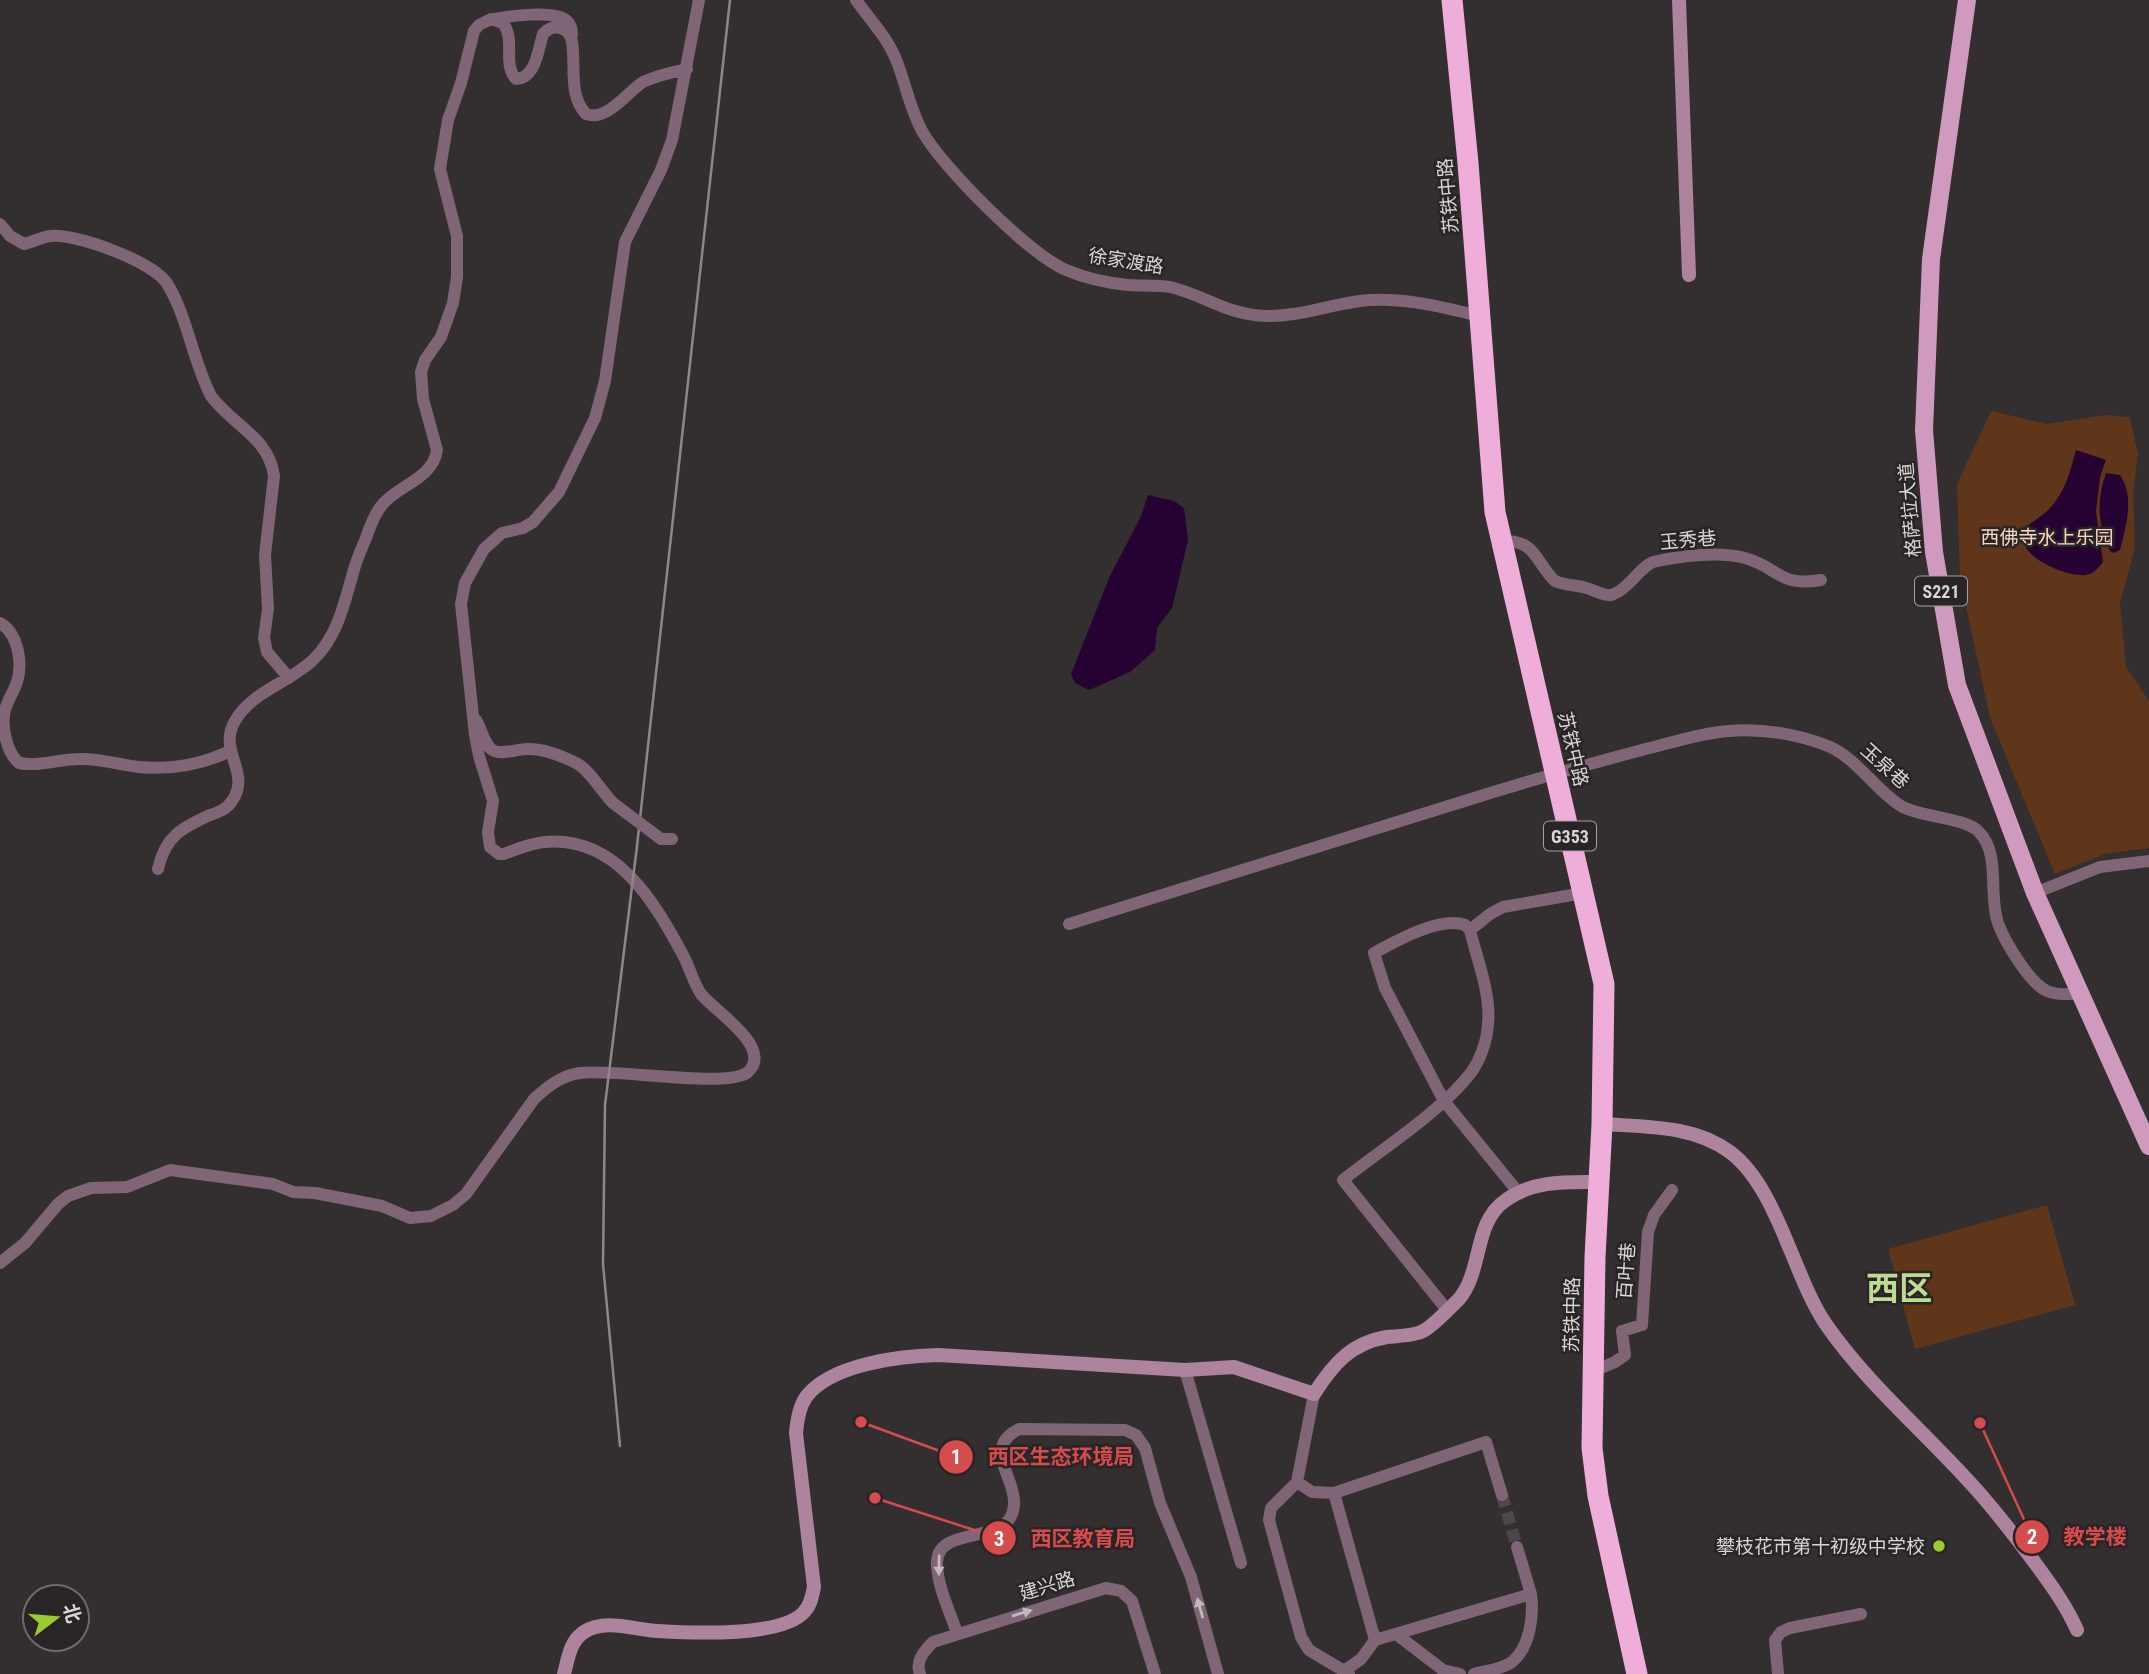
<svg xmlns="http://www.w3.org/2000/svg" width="2149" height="1674" font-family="'Roboto Condensed','Noto Sans SC',sans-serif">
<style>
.green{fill:#5f361a}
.water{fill:#260233}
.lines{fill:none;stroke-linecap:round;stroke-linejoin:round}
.street-tunnel{stroke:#4c4748;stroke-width:12;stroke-dasharray:12 6;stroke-linecap:butt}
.street{stroke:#806576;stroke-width:12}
.secondary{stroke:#ad839e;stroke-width:14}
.primary{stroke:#cf9abd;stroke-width:18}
.highway{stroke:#efaed9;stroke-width:21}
.rail{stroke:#8c8889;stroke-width:2.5}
.street-bridge{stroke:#806576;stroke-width:12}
.oneway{fill:#c2b9be}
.poi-dot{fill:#9dca30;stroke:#292425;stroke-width:2.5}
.labels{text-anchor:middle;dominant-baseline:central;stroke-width:5;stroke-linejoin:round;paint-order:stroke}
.shield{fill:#292425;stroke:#a4a0a1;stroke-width:2}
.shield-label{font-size:18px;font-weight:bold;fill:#d8d5d6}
.street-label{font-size:19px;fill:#d8d5d6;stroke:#292425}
.park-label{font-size:19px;fill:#fad6c1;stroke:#292425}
.poi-label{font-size:19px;fill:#d8d5d6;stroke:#292425;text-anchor:end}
.town-label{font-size:33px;font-weight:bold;fill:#bfda92;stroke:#292425}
.leader{fill:none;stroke:#d64b4b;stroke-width:2.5}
.callout-dot{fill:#d64b4b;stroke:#292425;stroke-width:2.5}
.mark-label{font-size:21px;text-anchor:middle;font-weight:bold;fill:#fff}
.callout-label{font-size:21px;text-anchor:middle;font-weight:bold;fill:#d64b4b;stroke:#292425;stroke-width:5;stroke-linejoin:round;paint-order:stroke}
</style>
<rect width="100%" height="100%" fill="#332e2f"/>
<path class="green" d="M 1991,411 L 2047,424 L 2105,415 L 2130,417 L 2138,455 L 2133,493 L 2135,548 L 2120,603 L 2126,667 L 2149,701 L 2149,848 L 2105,854 L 2055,874 L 1990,718 L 1960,579 L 1957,484 Z
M 2047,1205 L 2075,1305 L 1915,1349 L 1888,1249 Z"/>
<path class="water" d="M 2076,450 L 2106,460 L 2100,477 L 2096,512 L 2103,562 C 2099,567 2094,574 2086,575 C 2069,577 2036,563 2027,549 C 2024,545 2024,537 2022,533 C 2028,523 2039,519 2047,511 C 2065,494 2070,472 2076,450 Z
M 2106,473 L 2120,475 C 2135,497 2126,526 2120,550 L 2114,553 L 2110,551 C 2098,525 2096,500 2106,473 Z
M 1148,495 L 1174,501 L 1184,508 L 1188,540 L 1172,608 L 1157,628 L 1155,650 L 1130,672 L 1089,690 L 1075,683 L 1071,674 L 1110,576 L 1141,516 Z"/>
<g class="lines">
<path class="street-tunnel" d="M 1502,1495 L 1517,1547"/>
<path class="street" d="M 856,0 C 871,21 888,38 897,62 C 906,85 910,109 922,131 C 942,167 1029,254 1066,270 C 1085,278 1107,283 1128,285 C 1142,286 1156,285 1170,287 C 1205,295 1227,315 1266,316 C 1297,317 1329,305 1360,301 C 1400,296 1441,307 1480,316
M 494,19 C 510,16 553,10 566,20 C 571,24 572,30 572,35
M 0,224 L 10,236 L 24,244 C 34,242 41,237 50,236 C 76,233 155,262 168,285 C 188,319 193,361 211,396 C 232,425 269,437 274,476 L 265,555 L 268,609 L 264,638 L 267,652 L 289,678
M 1502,541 C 1537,540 1534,561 1555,581 C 1564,585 1573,585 1583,587 C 1604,592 1607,604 1628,584 C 1637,576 1642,567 1653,562 C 1681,556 1717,551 1745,558 C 1780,568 1778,587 1821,580
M 0,623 C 18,633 23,663 17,682 C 14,691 9,698 6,707 C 0,723 6,752 19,763 C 39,767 59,759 79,759 C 99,758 119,765 139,767 C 171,770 201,765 230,751
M 476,720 C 481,728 484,743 491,749 C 500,757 518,748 529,749 C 544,749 562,756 576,763 C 589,769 602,792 613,803
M 661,839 L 672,839
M 158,869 C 165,837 181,828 210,815 C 219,812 227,809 232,801 C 252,772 217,751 235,721 C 252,691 291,682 314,659 C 338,635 344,604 353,573 C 356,561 361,550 366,538 C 370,527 374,514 382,505 C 398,485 433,479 437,450 L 423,399 L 421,372 L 425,360 L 441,337 L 453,303 L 457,277 L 457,236 L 440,169 L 448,120 L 461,83 L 474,31 L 479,25 L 491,19 L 503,23 C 516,40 502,64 516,79 C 536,78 538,50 543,34 C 553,23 569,26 572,42 C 576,66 568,95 586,114 C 607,122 627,92 643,82 C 657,75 673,72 687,69
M 2035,893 L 2100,867 L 2149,861
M 1069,924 C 1203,882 1337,841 1471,799 C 1528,781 1585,765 1642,750 C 1671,743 1700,733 1729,731 C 1761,728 1798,734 1828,746 C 1858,759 1874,789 1901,806 C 1922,818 1965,817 1979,832 C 2001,854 1988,895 1998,923 C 2004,940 2014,955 2024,969 C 2041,992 2051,997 2079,993
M 1470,930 L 1490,914 L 1503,907 L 1583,893
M 0,1263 L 25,1243 L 58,1204 L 68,1196 L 91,1188 L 127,1187 L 170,1170 L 273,1184 L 293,1192 L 315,1193 L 382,1206 L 410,1218 L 431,1216 L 453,1205 L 466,1194 L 534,1099 C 547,1087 562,1075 580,1073 C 613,1068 729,1089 748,1072 C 774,1047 714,1011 701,994 C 693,982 690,968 683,955 C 654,901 616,836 545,842 C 531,843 517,849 504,854 L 499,854 L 490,847 L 488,832 L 493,801 L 479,756 L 475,735 L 461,604 L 465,583 L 484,549 L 502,533 L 523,528 L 533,522 L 559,492 L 595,418 L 605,381 L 625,242 L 661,170 L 672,140 L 699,0
M 1447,1310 L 1343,1180 C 1383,1148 1438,1114 1470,1074 C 1480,1061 1487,1041 1488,1024 C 1491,993 1477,960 1470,930 L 1465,925 C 1440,916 1396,941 1374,953 L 1385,988 L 1444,1101 L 1518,1192
M 1185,1370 L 1241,1563
M 1594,1371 L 1615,1362 L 1625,1355 L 1622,1331 L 1642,1325 L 1648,1232 L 1654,1215 L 1672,1190
M 1314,1394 L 1297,1482 L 1271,1508 L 1269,1520 L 1301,1637 L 1309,1650 L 1349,1674
M 1297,1482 L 1312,1492 L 1334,1493 L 1486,1442 L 1502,1495
M 1334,1493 L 1375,1640 L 1531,1594 L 1517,1547
M 957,1633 C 950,1612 938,1588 937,1565 C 935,1524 1005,1546 1013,1511 C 1021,1481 979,1449 1019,1429 L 1125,1430 L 1136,1435 L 1145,1448 L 1160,1503 L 1191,1577 L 1218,1674
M 1396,1634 L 1443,1670 L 1460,1674
M 920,1674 C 915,1661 924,1651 933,1642 L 1106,1588 L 1121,1591 L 1132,1601 L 1155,1674
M 1345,1674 L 1344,1671 L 1361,1659 L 1375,1640
M 1474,1674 C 1485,1671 1503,1669 1512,1662 C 1530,1647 1534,1616 1531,1594
M 1778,1674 L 1775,1640 L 1781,1632 L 1790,1628 L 1861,1614"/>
<path class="secondary" d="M 1679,0 L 1689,275
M 1602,1124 C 1646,1127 1693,1125 1730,1152 C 1777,1187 1793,1275 1825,1323 C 1869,1387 1931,1437 1982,1496 C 2000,1517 2018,1540 2035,1563 C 2051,1585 2066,1605 2077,1630
M 564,1674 C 568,1659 570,1641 584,1632 C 605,1618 635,1630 658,1631 C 691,1633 782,1637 804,1612 C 811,1605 812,1596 814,1587 L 796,1433 C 797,1421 799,1407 806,1397 C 831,1364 900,1356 938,1355 L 1185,1370 L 1234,1367 L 1314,1394 C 1333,1364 1351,1343 1387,1337 C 1397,1336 1414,1336 1423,1331 C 1432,1327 1452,1306 1459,1299 C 1483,1271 1473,1222 1506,1200 C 1534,1180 1566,1182 1598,1182"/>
<path class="primary" d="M 1967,0 L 1931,259 L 1924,430 L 1934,552 L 1957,685 L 2035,893 L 2149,1146"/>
<path class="highway" d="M 1452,0 L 1468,163 L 1495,512 L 1604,984 L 1602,1124 L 1595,1257 L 1592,1448 L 1598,1496 L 1637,1674"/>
<path class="rail" d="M 620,1446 L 603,1264 L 605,1105 L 637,846 L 730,0"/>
<path class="street-bridge" d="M 613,803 L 661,839"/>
</g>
<defs><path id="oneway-solid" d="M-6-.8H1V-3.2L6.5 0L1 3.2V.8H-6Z" transform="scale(1.75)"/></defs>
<g class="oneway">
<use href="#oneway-solid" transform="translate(939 1565) rotate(91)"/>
<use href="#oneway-solid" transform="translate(1200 1608) rotate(-106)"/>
<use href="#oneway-solid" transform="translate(1022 1613) rotate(-17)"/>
</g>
<circle class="poi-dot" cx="1939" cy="1546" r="7"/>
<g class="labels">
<g class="shield">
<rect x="1915" y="576.5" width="52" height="29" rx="5"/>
<rect x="1544" y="821.5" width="52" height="29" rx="5"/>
</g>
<g class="shield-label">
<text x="1941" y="591">S221</text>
<text x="1570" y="836">G353</text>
</g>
<g class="street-label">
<text transform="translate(1448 196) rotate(-95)">苏铁中路</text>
<text transform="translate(1126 261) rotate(9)">徐家渡路</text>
<text transform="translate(1910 510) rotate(-95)">格萨拉大道</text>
<text transform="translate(1688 540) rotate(-5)">玉秀巷</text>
<text transform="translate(1573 749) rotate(77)">苏铁中路</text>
<text transform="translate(1885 766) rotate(42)">玉泉巷</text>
<text transform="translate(1626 1271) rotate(-86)">百叶巷</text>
<text transform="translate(1572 1315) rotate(-89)">苏铁中路</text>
<text transform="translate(1047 1586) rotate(-17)">建兴路</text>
</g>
<g class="park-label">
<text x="2047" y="537">西佛寺水上乐园</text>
</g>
<g class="poi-label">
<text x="1925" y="1546">攀枝花市第十初级中学校</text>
</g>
<g class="town-label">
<text x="1899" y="1288">西区</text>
</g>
</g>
<path class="leader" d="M861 1422L956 1457M1980 1423L2032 1537M875 1498L999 1538"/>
<g class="callout-dot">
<circle cx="861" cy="1422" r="7"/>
<circle cx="1980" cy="1423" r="7"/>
<circle cx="875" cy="1498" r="7"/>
<circle cx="956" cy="1457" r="18"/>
<circle cx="2032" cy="1537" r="18"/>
<circle cx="999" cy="1538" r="18"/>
</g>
<g class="mark-label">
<text x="956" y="1464">1</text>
<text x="2032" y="1544">2</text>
<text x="999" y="1546">3</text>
</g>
<g class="callout-label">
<text x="1061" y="1464">西区生态环境局</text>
<text x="2095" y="1544">教学楼</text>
<text x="1083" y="1546">西区教育局</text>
</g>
<g transform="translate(56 1618) rotate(74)"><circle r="33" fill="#292425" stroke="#6f6b6c" stroke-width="2"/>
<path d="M0-5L12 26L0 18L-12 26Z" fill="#9dca30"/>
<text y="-10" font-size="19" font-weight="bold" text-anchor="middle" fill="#d8d5d6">北</text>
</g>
</svg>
